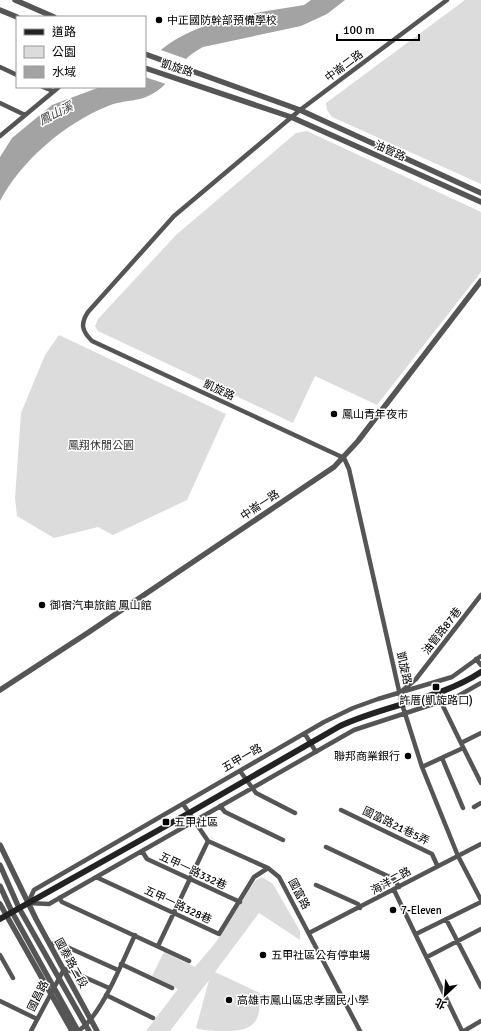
<svg xmlns="http://www.w3.org/2000/svg" width="481" height="1031" font-family="Signika,'Noto Sans TC',sans-serif">
<style>
.green{fill:#dcdcdc}
.water{fill:#a3a3a3}
.pier{fill:#fff}
.lines{fill:none;stroke-linecap:round;stroke-linejoin:round}
.minor{stroke:#555;stroke-width:4.5}
.tertiary{stroke:#555;stroke-width:5.5}
.secondary{stroke:#222;stroke-width:6}
.poi-dot{fill:#000;stroke:#fff;stroke-width:1.5}
.labels{text-anchor:middle;dominant-baseline:central;stroke-width:3;stroke-linejoin:round;paint-order:stroke}
.poi-label{font-size:11px;fill:#000;stroke:#fff;text-anchor:start}
.street-label{font-size:11px;fill:#000;stroke:#fff}
.park-label{font-size:11px;fill:#333;stroke:#fff}
.water-label{font-size:12px;font-style:italic;fill:#444;stroke:#fff}
</style>
<rect width="100%" height="100%" fill="#fff"/>
<path class="green" d="M 465,0 L 481,0 L 481,184 L 332,117 L 327,110 L 326,103 Z
M 307,131 L 481,212 L 481,272 L 377,405 L 315,376 L 293,423 L 98,331 L 95,326 L 98,319 L 176,235 L 296,133 Z
M 59,335 L 226,414 L 187,500 L 113,535 L 98,527 L 54,538 L 17,516 L 15,498 L 21,413 L 45,355 Z
M 262,877 L 273,884 L 300,931 L 300,940 L 259,913 L 215,972 L 260,993 C 261,1023 254,1031 225,1031 C 214,1031 206,1031 196,1028 L 209,980 L 170,1031 L 146,1031 L 178,989 L 152,976 L 164,952 L 195,967 L 216,942 L 255,881 Z"/>
<path class="water" d="M 311,0 L 345,0 L 327,14 L 301,26 L 203,47 C 198,50 192,53 188,57 C 178,68 169,83 157,91 C 140,103 125,99 108,106 C 65,123 21,161 0,201 L 0,157 L 12,138 L 52,105 L 100,87 L 145,87 L 145,63 C 157,53 168,43 182,36 C 219,16 264,12 304,5 Z"/>
<path class="pier" d="M 158,49 L 189,60 L 166,84 L 145,77 L 145,60 Z"/>
<g class="lines">
<path class="minor" d="M 447,0 L 300,110 L 174,216 L 88,312 C 80,324 82,331 92,341 L 344,458 L 349,469 L 402,704 L 422,767 L 458,856 L 481,900
M 0,67 L 17,75
M 43,87 L 53,91
M 0,103 L 25,115
M 0,136 L 59,87
M 481,656 L 452,677 L 378,699 L 353,708 L 324,722 L 34,890 L 28,903 L 49,904 L 354,730 L 458,696 L 481,683
M 476,659 L 481,665
M 402,691 L 416,679 L 481,595
M 441,702 L 461,743
M 481,733 L 461,743 L 481,783
M 305,734 L 316,752
M 442,758 L 463,808
M 422,767 L 463,748
M 240,771 L 256,793 L 295,813
M 183,804 L 208,841 L 268,868 L 279,877 L 360,1031
M 220,806 L 225,812 L 283,840
M 474,807 L 481,803
M 341,810 L 432,854 L 437,865
M 326,847 L 394,879 L 399,887
M 142,851 L 147,859 L 240,902
M 96,877 L 219,934 L 254,877 L 268,868
M 316,885 L 358,904 L 360,908
M 394,890 L 462,1031
M 59,898 L 62,902 L 189,961
M 446,919 L 481,987
M 309,933 L 481,844
M 416,934 L 481,902
M 50,945 L 56,942 L 118,970
M 158,946 L 208,841
M 0,955 L 13,978
M 427,957 L 481,929
M 121,964 L 172,988
M 106,995 L 153,1018
M 0,1001 L 37,1019
M 31,1031 L 63,971 L 66,969 L 109,988
M 78,1031 C 101,1017 123,960 135,935
M 464,1031 L 481,1021"/>
<path class="tertiary" d="M 15,0 L 54,17
M 0,10 L 17,17
M 145,54 L 300,110 L 481,193
M 145,68 L 291,117 L 481,202
M 0,690 L 89,632 L 334,467 L 358,441 L 481,281
M 0,845 L 36,919 L 97,1031
M 0,865 L 19,908 L 89,1031
M 0,886 L 12,912 L 78,1031
M 0,904 L 72,1031"/>
<path class="secondary" d="M 0,919 L 189,813 L 340,726 C 384,705 441,699 481,672"/>
</g>
<g class="poi-dot">
<circle cx="159" cy="20" r="4"/>
<circle cx="334" cy="414" r="4"/>
<circle cx="42" cy="605" r="4"/>
<rect x="432" y="683" width="8" height="8" rx="2"/>
<circle cx="408" cy="756" r="4"/>
<rect x="162" y="818" width="8" height="8" rx="2"/>
<circle cx="393" cy="910" r="4"/>
<circle cx="263" cy="955" r="4"/>
<circle cx="229" cy="1000" r="4"/>
</g>
<g class="labels">
<g class="poi-label">
<text x="167" y="20">中正國防幹部預備學校</text>
<text x="342" y="414">鳳山青年夜市</text>
<text x="50" y="605">御宿汽車旅館 鳳山館</text>
<text x="436" y="700" text-anchor="middle">許厝(凱旋路口)</text>
<text x="400" y="756" text-anchor="end">聯邦商業銀行</text>
<text x="174" y="822">五甲社區</text>
<text x="401" y="910">7-Eleven</text>
<text x="271" y="955">五甲社區公有停車場</text>
<text x="237" y="1000">高雄市鳳山區忠孝國民小學</text>
</g>
<g class="street-label">
<text transform="translate(344 66) rotate(-37)">中崙二路</text>
<text transform="translate(177 68) rotate(18)">凱旋路</text>
<text transform="translate(390 151) rotate(24)">油管路</text>
<text transform="translate(219 390) rotate(25)">凱旋路</text>
<text transform="translate(260 505) rotate(-34)">中崙一路</text>
<text transform="translate(442 631) rotate(-52)">油管路87巷</text>
<text transform="translate(404 668) rotate(77)">凱旋路</text>
<text transform="translate(242 758) rotate(-30)">五甲一路</text>
<text transform="translate(396 826) rotate(26)">國富路21巷5弄</text>
<text transform="translate(193 871) rotate(25)">五甲一路332巷</text>
<text transform="translate(391 881) rotate(-29)">海洋二路</text>
<text transform="translate(299 894) rotate(62)">國富路</text>
<text transform="translate(178 905) rotate(25)">五甲一路328巷</text>
<text transform="translate(71 963) rotate(61)">國泰路二段</text>
<text transform="translate(38 996) rotate(-63)">國昌路</text>
</g>
<g class="park-label">
<text x="101" y="445">鳳翔休閒公園</text>
</g>
<g class="water-label">
<text transform="translate(56 114) rotate(-27)">鳳山溪</text>
</g>
</g>
<rect x="16" y="16" width="130" height="72" fill="#ffffff" stroke="#999999"/>
<rect x="24" y="29" width="20" height="6" fill="#222222" stroke="#999999"/>
<text x="52" y="36" font-size="12" fill="#000000">道路</text>
<rect x="24" y="46" width="20" height="12" fill="#dcdcdc" stroke="#999999"/>
<text x="52" y="56" font-size="12" fill="#000000">公園</text>
<rect x="24" y="66" width="20" height="12" fill="#a3a3a3" stroke="#999999"/>
<text x="52" y="76" font-size="12" fill="#000000">水域</text>
<g transform="translate(445 995) rotate(206)" stroke="#ffffff" stroke-width="3" paint-order="stroke">
<path d="M0-3L7 15L0 10L-7 15Z" fill="#000000"/>
<text y="-6" font-size="11" font-weight="bold" text-anchor="middle" fill="#000000">北</text>
</g>
<path d="M337 34v6h82v-6" fill="none" stroke="#000000" stroke-width="2"/>
<text x="343" y="34" font-size="12" fill="#000000" stroke="#ffffff" stroke-width="3" paint-order="stroke">100 m</text>
</svg>
